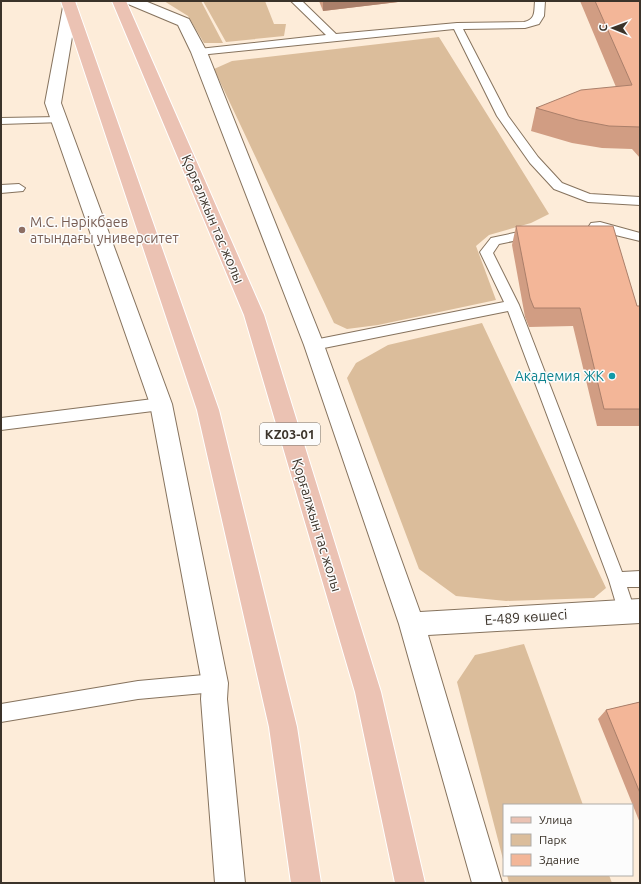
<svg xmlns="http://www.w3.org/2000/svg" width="641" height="884" font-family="Ubuntu,sans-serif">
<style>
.green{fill:#dbbd9b}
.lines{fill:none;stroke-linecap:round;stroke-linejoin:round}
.service-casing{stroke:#86735e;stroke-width:2}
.minor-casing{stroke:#86735e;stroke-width:2}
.primary-casing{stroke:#fff;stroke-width:2}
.service{fill:#fff;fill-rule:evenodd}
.minor{fill:#fff;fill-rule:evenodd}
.primary{fill:#ebc2b3;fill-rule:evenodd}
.wall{fill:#d19d83}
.shaded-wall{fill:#aa7f6a}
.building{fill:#f3b698;stroke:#aa7f6a}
.education-dot{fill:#8d6e63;stroke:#fcfcfc;stroke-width:1.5}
.culture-dot{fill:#0f9aa8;stroke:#fcfcfc;stroke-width:1.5}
.labels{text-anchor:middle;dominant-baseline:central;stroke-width:3;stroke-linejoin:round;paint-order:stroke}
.shield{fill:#fcfcfc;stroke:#756f69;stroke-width:1}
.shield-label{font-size:13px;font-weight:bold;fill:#3b332a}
.street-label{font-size:14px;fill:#3b332a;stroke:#fcfcfc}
.education-label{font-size:14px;fill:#785e54;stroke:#fcfcfc;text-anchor:start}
.culture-label{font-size:14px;fill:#0d838f;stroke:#fcfcfc;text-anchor:end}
</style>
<rect width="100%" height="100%" fill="#fdecd9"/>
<path class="green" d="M 164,1 L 201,1 L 223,43 L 204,43 L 188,16 Z
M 203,1 L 265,1 L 274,24 L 286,24 L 284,36 L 226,42 Z
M 439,37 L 549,214 L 531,223 L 489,235 L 476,246 L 496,300 L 378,325 L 347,329 L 334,323 L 214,69 L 232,61 Z
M 482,323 L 606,588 L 594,598 L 506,601 L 456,596 L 419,569 L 347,378 L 356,363 L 388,345 Z
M 524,644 L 583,805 L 504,805 L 504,863 L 457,682 L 475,655 Z
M 507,875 L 609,875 L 612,883 L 509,883 Z"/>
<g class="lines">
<defs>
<path id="service" d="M 291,1 L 302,1 L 336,34 L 457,23 L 524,22 C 536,19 534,12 535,1 L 545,1 L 544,16 L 539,24 L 525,28 L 463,29 L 508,116 L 538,157 L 562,183 L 590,194 L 640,197 L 640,205 L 588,202 L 554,189 L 530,163 L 497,116 L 454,29 L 199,55 L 194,52 L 199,49 L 326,35 Z
M 59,117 L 65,120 L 63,122 L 1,124 L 1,118 Z
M 19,184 L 25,188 L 23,191 L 1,193 L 1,185 Z
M 600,222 L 640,233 L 640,241 L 591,229 L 589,226 L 591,223 Z
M 533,229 L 537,230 L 539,233 L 537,236 L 499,244 L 493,253 L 519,305 L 622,572 L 640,571 L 640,587 L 627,587 L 635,611 L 632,617 L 626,619 L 620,617 L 609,580 L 508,311 L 314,350 L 309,349 L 307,345 L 309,341 L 504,302 L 480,252 L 491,238 Z
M 161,398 L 166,400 L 168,404 L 166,408 L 161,410 L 1,430 L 1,418 Z
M 215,674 L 221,677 L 224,683 L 221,689 L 215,692 L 138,699 L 1,722 L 1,704 L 138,681 Z"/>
<path id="minor" d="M 126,1 L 145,1 L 189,19 L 207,52 L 324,345 L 420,612 L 640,599 L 640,623 L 428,635 L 502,883 L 472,883 L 399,624 L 304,345 L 191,52 L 178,25 L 128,4 Z
M 70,3 L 75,4 L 77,7 L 61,103 L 172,404 L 228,683 L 227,699 L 245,883 L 215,883 L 201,699 L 202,683 L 150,404 L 45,103 L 63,7 L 65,4 Z"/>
<path id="primary" d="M 61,1 L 75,1 L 219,410 L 297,727 L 321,883 L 291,883 L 269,727 L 197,410 Z
M 112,1 L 126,1 L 264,315 L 381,692 L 425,883 L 395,883 L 355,692 L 244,315 Z"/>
</defs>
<use href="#service" class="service-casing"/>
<use href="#minor" class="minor-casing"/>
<use href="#primary" class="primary-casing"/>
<use href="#service" class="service"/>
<use href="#minor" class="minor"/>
<use href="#primary" class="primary"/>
</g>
<path class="wall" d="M 319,1 L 398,1 L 398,2 L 323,11 Z
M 580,1 L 640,1 L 640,158 L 632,149 L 602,148 L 572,143 L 531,131 L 536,108 L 616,87 Z
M 516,226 L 637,306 L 640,306 L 640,426 L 597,426 L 573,326 L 529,327 L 525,317 L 512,245 Z
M 640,702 L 640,823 L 598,719 L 606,710 Z"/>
<path class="shaded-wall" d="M 323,1 L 398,1 L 398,2 L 323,11 Z"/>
<path class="building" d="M 595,1 L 640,1 L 640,127 L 609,126 L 578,120 L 536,108 L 581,90 L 632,85 Z
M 516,226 L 613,226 L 637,306 L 640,306 L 640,409 L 604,409 L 580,308 L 534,308 L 530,298 Z
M 640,702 L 640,793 L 606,710 Z"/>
<circle class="education-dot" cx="22" cy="230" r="4"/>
<circle class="culture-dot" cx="612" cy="376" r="4"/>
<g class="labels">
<rect class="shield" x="260" y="423" width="60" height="22" rx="3"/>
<g class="shield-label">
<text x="290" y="434">KZ03-01</text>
</g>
<g class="street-label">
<text transform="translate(213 219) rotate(67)">Қорғалжын тас жолы</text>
<text transform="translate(317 525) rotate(73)">Қорғалжын тас жолы</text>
<text transform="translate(526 617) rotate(-4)">Е-489 көшесі</text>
</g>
<g class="education-label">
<text x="30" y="222">М.С. Нәрікбаев<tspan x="30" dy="16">атындағы университет</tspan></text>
</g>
<g class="culture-label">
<text x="604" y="376">Академия ЖК</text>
</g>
</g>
<rect width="641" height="884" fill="none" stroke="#3b332a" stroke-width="4"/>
<rect x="503" y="804" width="130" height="72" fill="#fcfcfc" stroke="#afaca8"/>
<rect x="511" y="817" width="20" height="6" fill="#ebc2b3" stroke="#afaca8"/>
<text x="539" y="824" font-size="12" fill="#3b332a">Улица</text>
<rect x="511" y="834" width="20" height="12" fill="#dbbd9b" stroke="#afaca8"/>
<text x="539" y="844" font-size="12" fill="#3b332a">Парк</text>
<rect x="511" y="854" width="20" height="12" fill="#f3b698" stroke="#afaca8"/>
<text x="539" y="864" font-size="12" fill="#3b332a">Здание</text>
<g transform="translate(613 28) rotate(271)" stroke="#fcfcfc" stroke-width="3" paint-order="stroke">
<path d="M0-3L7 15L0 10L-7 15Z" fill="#3b332a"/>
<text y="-6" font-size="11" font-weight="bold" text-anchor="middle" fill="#3b332a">С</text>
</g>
</svg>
